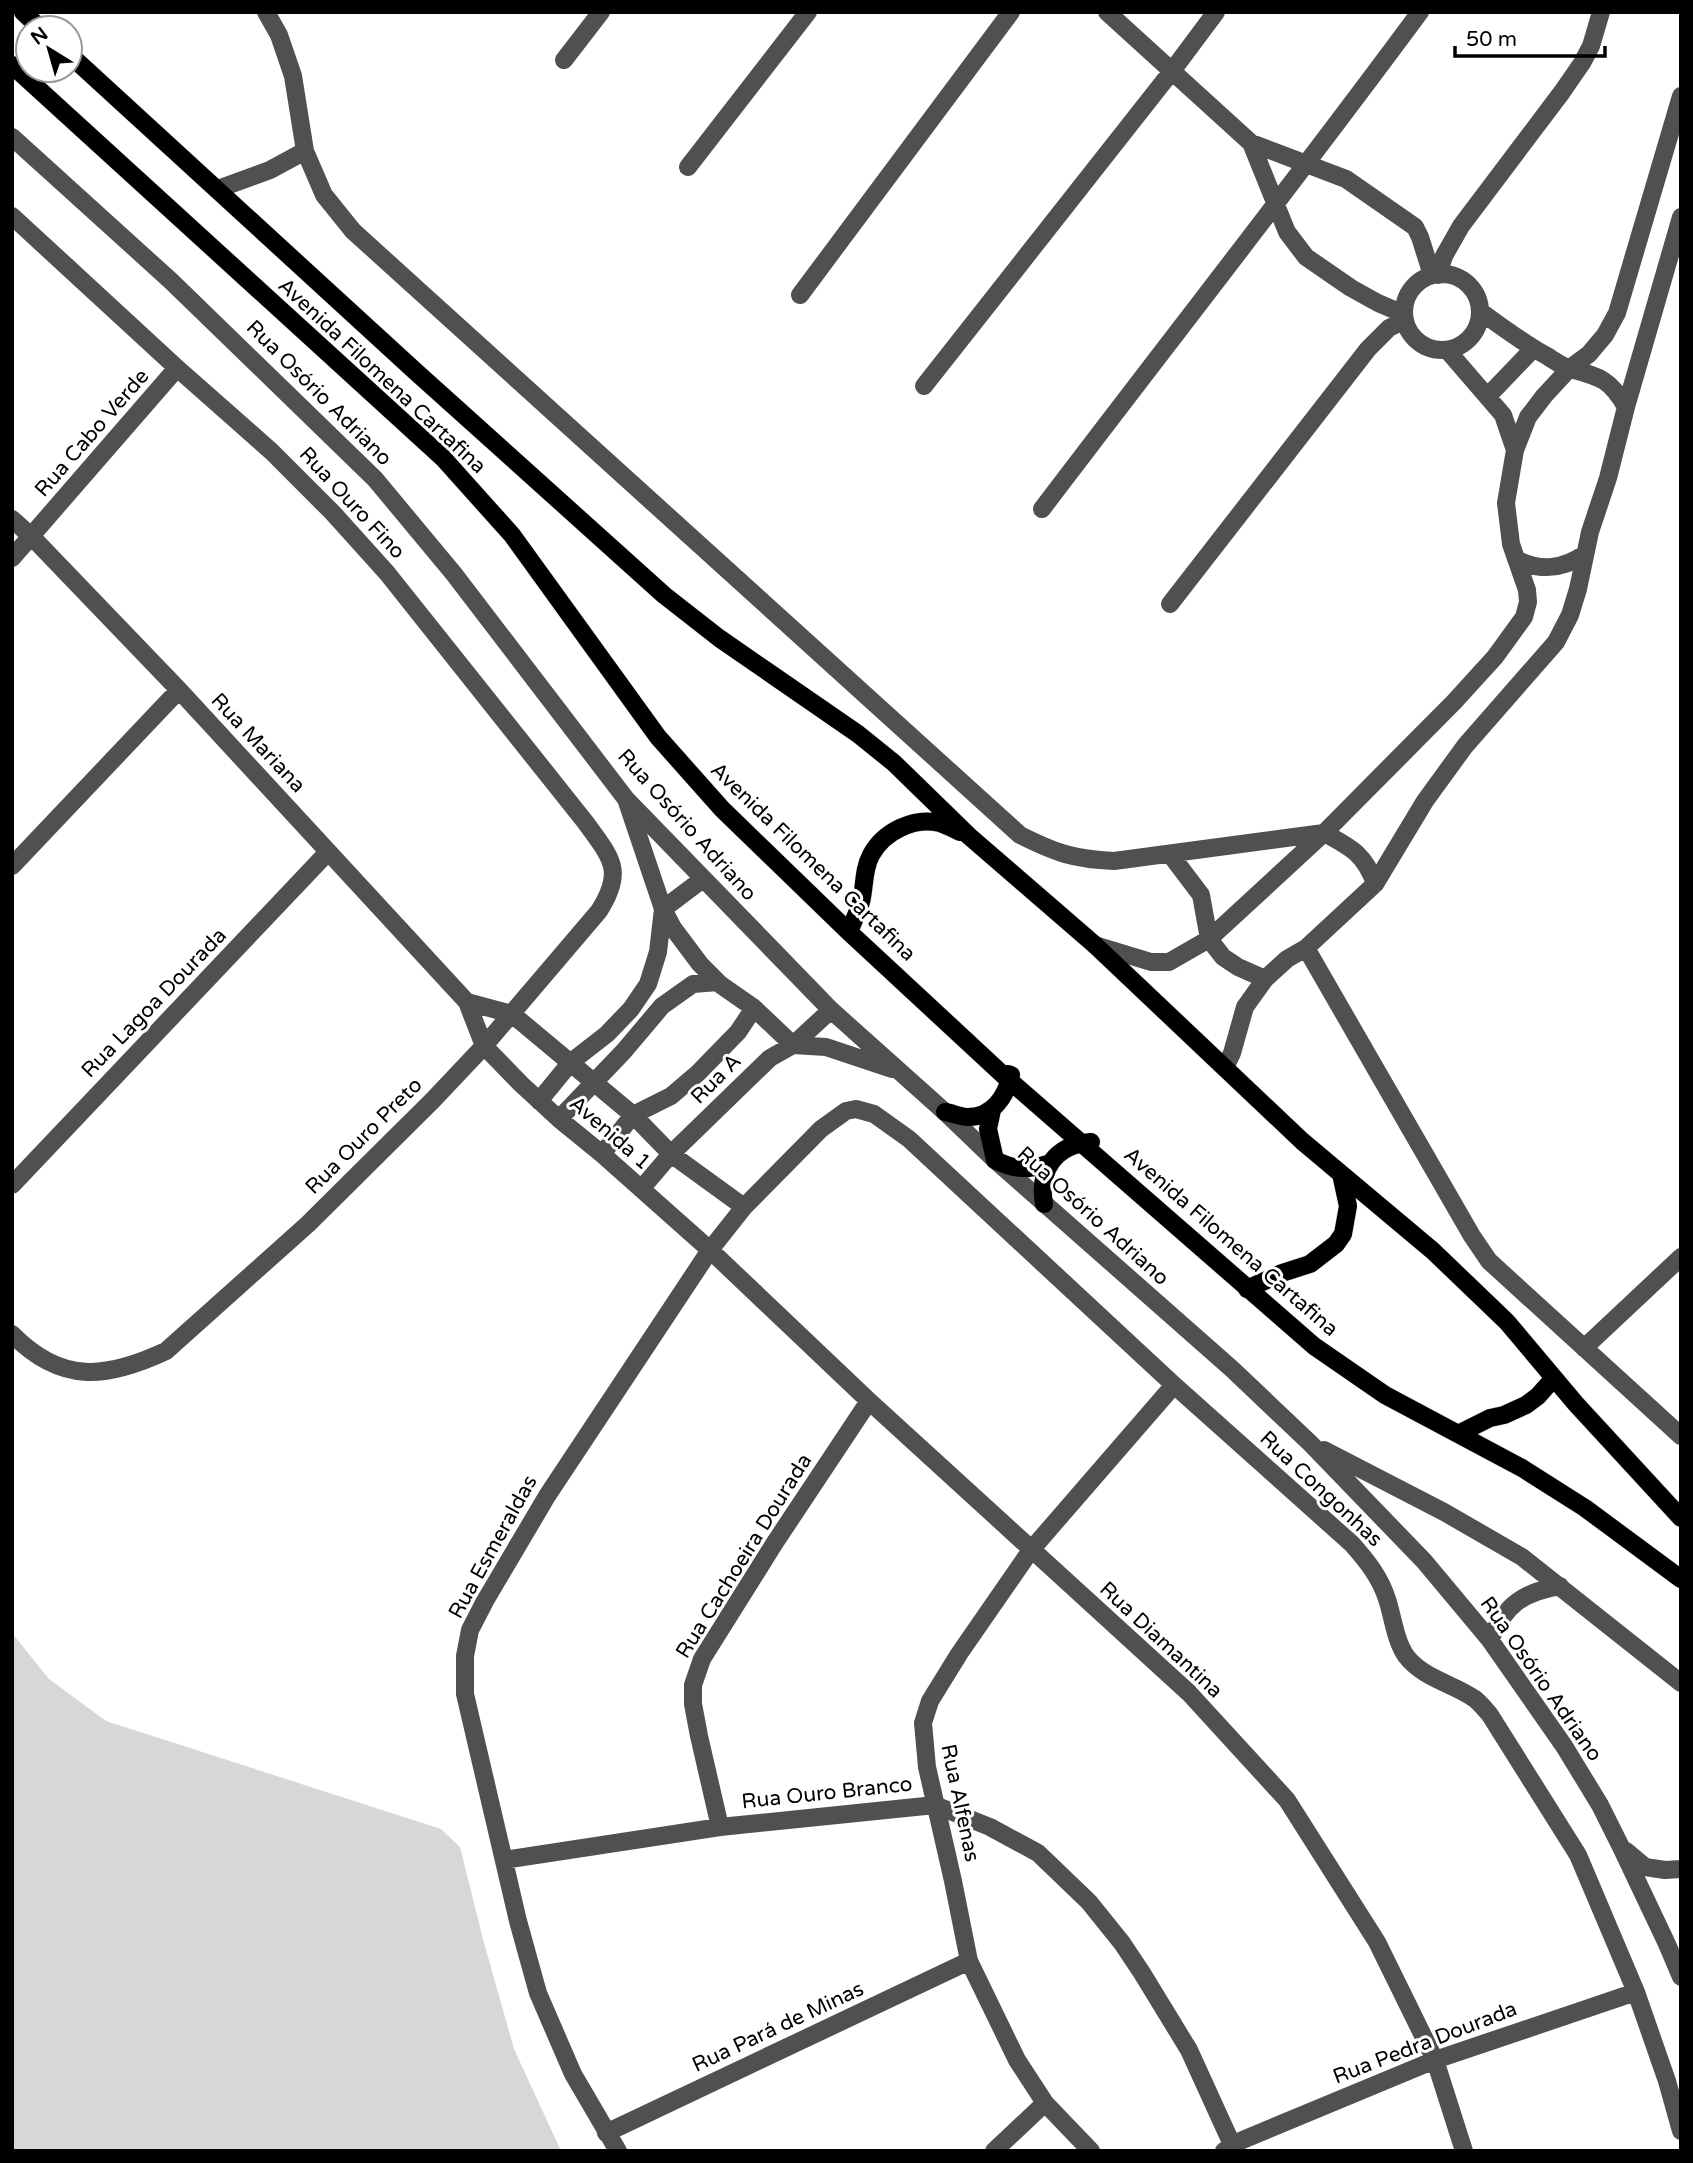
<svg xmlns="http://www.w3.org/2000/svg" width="1693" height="2163" font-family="'Varela Round',sans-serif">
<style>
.green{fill:#d7d7d7}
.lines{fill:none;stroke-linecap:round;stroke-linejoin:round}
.major-casing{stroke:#dbdbdb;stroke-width:19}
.minor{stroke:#505050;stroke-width:18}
.major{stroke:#000;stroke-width:18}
.labels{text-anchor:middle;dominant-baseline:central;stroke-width:6;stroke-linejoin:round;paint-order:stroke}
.street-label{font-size:21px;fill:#000;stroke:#fff}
</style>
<rect width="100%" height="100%" fill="#fff"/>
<path class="green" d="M 12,1633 L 49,1679 L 106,1721 L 441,1829 L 460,1847 L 483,1939 L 514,2049 L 561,2151 L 12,2151 Z"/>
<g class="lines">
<defs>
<path id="major" d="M 23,12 L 40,28
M 70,55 L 415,371 L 664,595 L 719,638 L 858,734 L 894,763 L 969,836 L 1095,945 L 1302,1141 L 1433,1251 L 1507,1322 L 1576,1404 L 1681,1518
M 12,65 L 443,458 L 512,535 L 658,737 L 722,809 L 849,932 L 1001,1073 L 1314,1346 L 1385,1395 L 1522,1468 L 1585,1508 L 1681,1579
M 849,932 C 853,922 858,912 861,902 C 865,886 863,870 871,855 C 884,831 914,817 940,823 C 947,825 953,829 960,832
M 992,1110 L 988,1129 L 995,1160 C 1014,1170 1027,1170 1048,1164
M 945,1112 C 952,1113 961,1117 968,1117 C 993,1117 1006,1096 1011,1075 L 1008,1074
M 1044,1204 C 1038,1170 1055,1145 1091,1142
M 1247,1289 L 1282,1273 L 1310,1264 L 1336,1244 L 1343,1234 L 1348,1206 L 1341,1174
M 1458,1434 L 1490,1418 L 1504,1415 L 1526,1405 L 1538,1396 L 1554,1378"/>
</defs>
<use href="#major" class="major-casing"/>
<path class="minor" d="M 266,12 L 279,35 L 293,76 L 305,151 L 324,195 L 353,231 L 1020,835 C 1056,853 1073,859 1114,861 L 1324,833 C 1350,847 1365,854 1375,884
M 1107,12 L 1251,143 L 1346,179 L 1415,227 L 1420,237 L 1432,275
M 564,60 L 601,12
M 12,137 L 171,281 L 375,479 L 454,574 L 626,799 L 831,1010 L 945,1112 L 995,1160 L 1232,1369 L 1311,1444 L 1424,1561 L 1490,1640 L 1564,1746 L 1600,1805 L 1621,1847 L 1667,1944 L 1681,1977
M 1251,143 L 1287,232 L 1306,257 L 1351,288 L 1378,303 L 1404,314
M 688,167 L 808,12
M 218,189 L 270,170 L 305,151
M 12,216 L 177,368 L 272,452 L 332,512 L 387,573 L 586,823 C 611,858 625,870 599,911 L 484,1046 L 433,1100 L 308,1224 L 166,1351 C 106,1379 61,1384 12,1334
M1404 312a38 38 0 1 1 76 0a38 38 0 1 1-76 0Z
M 1438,275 L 1444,256 L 1461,226 L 1562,92 L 1582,63 L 1591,46 L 1601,12
M 800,295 L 1011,12
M 1480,311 C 1502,327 1523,343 1547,356 C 1555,361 1563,367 1571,369 C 1600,377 1610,379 1626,407
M 1447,350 L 1503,415 L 1515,450
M 924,386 L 1172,71 L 1216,12
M 1488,396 L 1533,349
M 1042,509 C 1168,343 1296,180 1420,12
M 12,519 L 32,537 L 179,690 L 467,1002 L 484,1046 L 521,1084 L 559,1119 L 602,1154 L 710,1250 L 869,1401 L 1189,1693 L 1287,1800 L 1377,1942 L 1435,2060 L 1464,2151
M 12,558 L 177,368
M 1516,559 C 1541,572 1563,569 1585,554
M 1170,604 L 1368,349 L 1389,328 L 1405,320
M 627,802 L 663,909 L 673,928 L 700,964 L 721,985 L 754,1008 L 793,1045 L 826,1047 L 892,1069
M 1170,854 L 1201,895 L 1209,939 L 1223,957 L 1238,967 L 1265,979
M 12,866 L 179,690
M 1095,945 L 1151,962 L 1169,962 L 1209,939 L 1324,833 L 1454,702 L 1495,657 L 1524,617 L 1528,602 L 1527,590 L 1511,544 L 1506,503 L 1515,450 L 1528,417 L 1544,396 L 1569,369 L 1589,354 L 1605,335 L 1617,313 L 1681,96
M 1306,948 L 1472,1236 L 1489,1261 L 1681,1436
M 467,1002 L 512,1014 L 633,1115 L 671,1154 L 744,1207
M 1225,1068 L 1232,1053 L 1245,1007 L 1265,979 L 1287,959 L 1306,948 L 1375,884 L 1425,801 L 1465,746 L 1556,642 L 1570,615 L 1578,589 L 1590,532 L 1608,478 L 1626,407 L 1681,217
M 539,1101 L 571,1062 L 607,1034 L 631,1009 L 648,984 L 658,952 L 663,909 L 703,879
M 559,1119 L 624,1051 L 662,1006 L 693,984 L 718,982
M 602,1154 L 633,1115 L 671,1096 L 698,1073 L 738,1032 L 754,1008
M 12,1185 L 328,852
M 641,1189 L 671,1154 L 770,1058 L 793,1045 L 831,1010
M 1584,1348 L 1681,1257
M 1324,1450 L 1444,1512 L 1522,1557 L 1681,1683
M 1490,1640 C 1505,1605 1523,1592 1560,1586
M 720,1827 L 699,1736 L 693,1704 L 693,1685 L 702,1659 L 774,1544 L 869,1401
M 1626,1851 L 1645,1867 L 1665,1870 L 1681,1869
M 504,1860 L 720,1827 L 935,1805 L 990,1827 L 1038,1853 L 1089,1902 L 1122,1943 L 1142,1973 L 1189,2050 L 1235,2151
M 606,2133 L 969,1961
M 618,2151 L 573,2074 L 538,1993 L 518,1921 L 465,1694 L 465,1656 L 470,1630 L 485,1601 L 547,1496 L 710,1250 L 744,1207 L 821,1129 L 846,1111 L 856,1109 L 874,1114 L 909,1139 L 1174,1385 L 1352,1544 C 1367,1561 1380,1577 1387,1599 C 1393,1617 1395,1640 1406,1656 C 1424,1679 1452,1683 1475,1699 C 1481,1704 1485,1709 1490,1715 L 1578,1855 L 1636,1992 L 1667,2081 L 1681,2131
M 994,2151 L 1045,2103
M 1091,2151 L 1045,2103 L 1017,2060 L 969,1961 L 953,1881 L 927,1767 L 923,1723 L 930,1701 L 959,1654 L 1031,1550 L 1174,1385
M 1224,2151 L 1233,2144 L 1435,2060 L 1636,1992"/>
<use href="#major" class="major"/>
</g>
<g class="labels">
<g class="street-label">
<text transform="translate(382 376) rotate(43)">Avenida Filomena Cartafina</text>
<text transform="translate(319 393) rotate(45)">Rua Osório Adriano</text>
<text transform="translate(92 433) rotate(-49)">Rua Cabo Verde</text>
<text transform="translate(352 503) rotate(47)">Rua Ouro Fino</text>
<text transform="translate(258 743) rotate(47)">Rua Mariana</text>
<text transform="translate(687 825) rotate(48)">Rua Osório Adriano</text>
<text transform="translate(813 862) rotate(44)">Avenida Filomena Cartafina</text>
<text transform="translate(154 1003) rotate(-46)">Rua Lagoa Dourada</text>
<text transform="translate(716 1079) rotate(-45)">Rua A</text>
<text transform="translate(610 1133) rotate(41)">Avenida 1</text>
<text transform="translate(364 1136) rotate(-45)">Rua Ouro Preto</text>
<text transform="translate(1093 1216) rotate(42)">Rua Osório Adriano</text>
<text transform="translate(1231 1242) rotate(41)">Avenida Filomena Cartafina</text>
<text transform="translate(1321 1489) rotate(43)">Rua Congonhas</text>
<text transform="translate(493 1547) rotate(-61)">Rua Esmeraldas</text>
<text transform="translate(744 1556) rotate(-58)">Rua Cachoeira Dourada</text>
<text transform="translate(1161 1640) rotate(43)">Rua Diamantina</text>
<text transform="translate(1541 1679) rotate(55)">Rua Osório Adriano</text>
<text transform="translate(827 1793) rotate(-6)">Rua Ouro Branco</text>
<text transform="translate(960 1803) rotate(78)">Rua Alfenas</text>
<text transform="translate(778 2027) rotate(-25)">Rua Pará de Minas</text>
<text transform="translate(1425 2043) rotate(-21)">Rua Pedra Dourada</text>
</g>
</g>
<rect width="1693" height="2163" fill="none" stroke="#000000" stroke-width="28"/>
<g transform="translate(49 49) rotate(323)"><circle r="33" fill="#ffffff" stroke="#999999" stroke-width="2"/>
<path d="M0-5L12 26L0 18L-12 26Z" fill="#000000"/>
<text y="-10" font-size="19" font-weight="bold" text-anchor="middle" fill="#000000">N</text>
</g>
<path d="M1455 46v10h150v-10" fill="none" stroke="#000000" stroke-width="3.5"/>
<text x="1466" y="46" font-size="21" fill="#000000" stroke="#ffffff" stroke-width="5" paint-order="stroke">50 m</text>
</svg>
